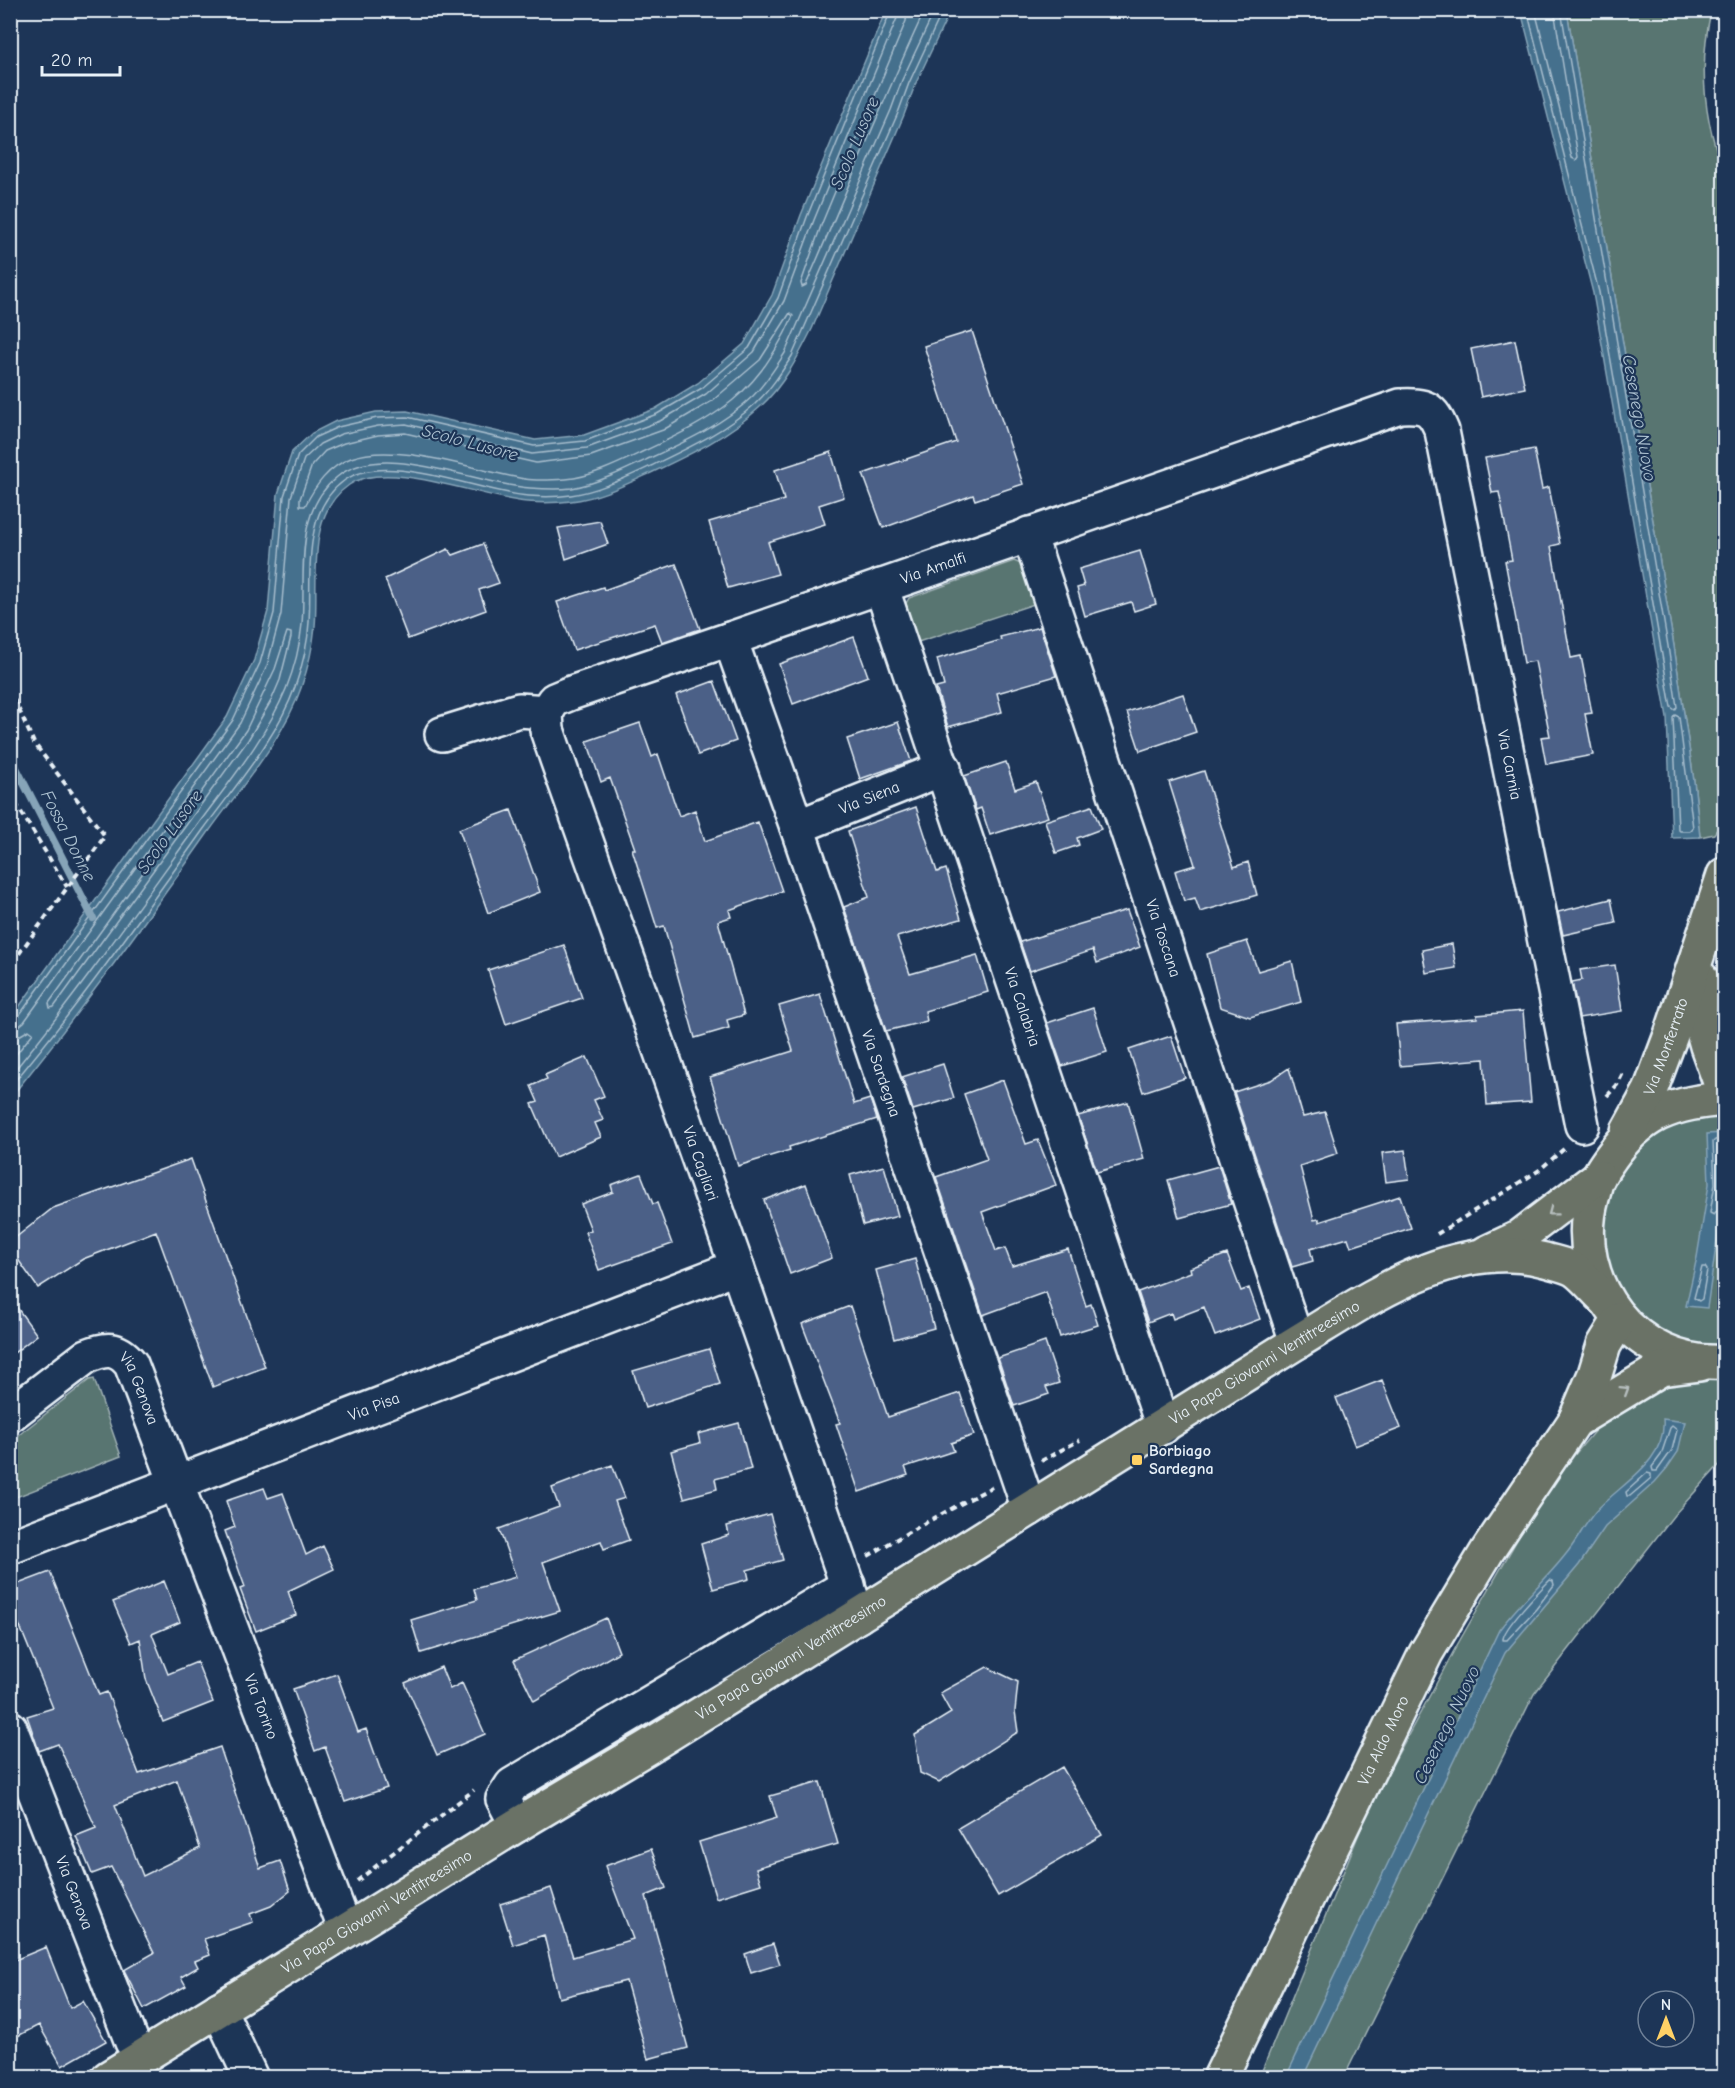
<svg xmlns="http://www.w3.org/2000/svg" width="1735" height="2088" font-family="'Comic Neue',sans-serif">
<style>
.green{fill:#597471;stroke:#a0b2b4;stroke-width:1.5}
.water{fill:#45708d;stroke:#86a4b8;stroke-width:1.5}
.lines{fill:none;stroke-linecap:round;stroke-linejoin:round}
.shore{stroke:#a7bdcd;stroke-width:1.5}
.stream{stroke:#86a4b8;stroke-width:8}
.building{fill:#4b6187;stroke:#e8f1f8;stroke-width:1.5;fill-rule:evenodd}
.minor-casing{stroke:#e8f1f8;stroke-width:38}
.major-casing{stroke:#e8f1f8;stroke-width:38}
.path{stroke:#e8f1f8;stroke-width:4;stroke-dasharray:6 4.5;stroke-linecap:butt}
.minor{stroke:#1d3557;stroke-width:33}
.major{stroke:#6a7266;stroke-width:33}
.oneway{stroke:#b6bebe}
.poi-dot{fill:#ffd166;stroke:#1d3557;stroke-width:2}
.labels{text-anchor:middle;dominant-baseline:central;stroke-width:4.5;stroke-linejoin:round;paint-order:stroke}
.street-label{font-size:16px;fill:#e8f1f8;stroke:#1d3557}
.poi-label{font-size:16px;font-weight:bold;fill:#e8f1f8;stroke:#1d3557;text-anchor:start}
.water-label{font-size:18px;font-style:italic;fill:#afc4d3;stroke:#1d3557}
</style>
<rect width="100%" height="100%" fill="#1d3557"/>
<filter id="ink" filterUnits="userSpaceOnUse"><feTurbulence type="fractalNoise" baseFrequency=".0167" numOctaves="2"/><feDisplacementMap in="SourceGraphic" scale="12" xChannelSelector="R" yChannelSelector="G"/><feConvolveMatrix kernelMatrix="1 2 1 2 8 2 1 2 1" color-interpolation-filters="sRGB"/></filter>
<g filter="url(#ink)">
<path class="green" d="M 1567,11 L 1711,11 C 1699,65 1703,119 1724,171 L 1724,819 L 1714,834 L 1700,837 L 1694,781 L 1674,646 Z
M 1014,561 L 1023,565 L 1037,603 L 915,643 L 905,605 L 909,598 Z
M 1718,1107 L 1724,1108 L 1724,1348 L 1720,1349 L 1676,1341 L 1638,1318 L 1603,1262 L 1602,1196 L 1636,1140 Z
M 1724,1378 L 1724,1457 L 1722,1462 L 1674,1515 L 1534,1694 L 1344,2077 L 1259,2078 L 1372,1802 L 1456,1647 L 1546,1489 L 1607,1416 L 1661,1380 Z
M 94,1379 L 121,1456 L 11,1499 L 11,1441 L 89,1380 Z"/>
<path class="water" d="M 886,10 L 950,11 L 915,85 L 904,115 L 812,329 C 798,357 784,385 760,407 C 729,436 691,454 653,472 C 627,484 600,498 571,501 C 557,503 541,503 527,502 C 481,498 388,458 349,485 C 305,515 319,581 315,626 C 313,647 308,668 301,688 C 284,738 241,787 210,830 C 146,921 81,1011 11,1097 L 11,1018 L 227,717 L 254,660 L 268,611 L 278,494 L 292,452 L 312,433 L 336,421 L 376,412 L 407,411 L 535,440 L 584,435 L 655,409 L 698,383 L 744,344 L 772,295 L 801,215 Z
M 1521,11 L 1567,11 L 1674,646 L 1694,781 L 1700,837 L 1672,838 L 1667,717 L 1593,293 Z
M 1724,1133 L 1724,1192 L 1707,1308 L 1686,1306 L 1697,1257 L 1709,1184 L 1707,1134 Z
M 1663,1419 L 1685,1422 L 1678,1452 L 1667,1468 L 1655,1482 L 1605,1527 L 1579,1565 L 1505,1653 L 1303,2077 L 1286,2077 L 1499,1630 C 1519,1603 1545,1581 1566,1554 C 1577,1541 1584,1525 1595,1512 C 1619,1484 1667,1463 1663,1419 Z"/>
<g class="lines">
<path class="shore" d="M 907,10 L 906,21 L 822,223 L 801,283 L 802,287 L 806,285 C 846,194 882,101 925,10
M 1527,10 L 1599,292 L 1671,707 L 1675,710 L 1677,707 L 1668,646 L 1561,10
M 1535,10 L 1572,158 L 1576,160 L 1578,157 L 1554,10
M 790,313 L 793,316 C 758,395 717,417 642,452 C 619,463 591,477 566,479 C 553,480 537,481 525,479 C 477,471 397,441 351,458 C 328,467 315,486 305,506 L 300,506 L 300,499 L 312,465 L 325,451 L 344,443 L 378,435 L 405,433 L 536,463 L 591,456 L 663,430 L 712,401 L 760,360 Z
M 287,632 L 291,633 L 291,637 L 280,680 L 271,701 L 248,740 L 54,1007 L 50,1008 L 49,1003 L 246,730 L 275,669 Z
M 1675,715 L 1679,717 L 1693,828 L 1690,831 L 1680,831 L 1678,829 L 1673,718 Z
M 10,1020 L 18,1017 L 233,720 L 260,663 L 274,613 L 284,496 L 298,455 L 316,437 L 338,427 L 377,418 L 407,417 L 534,446 L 585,441 L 657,414 L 702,388 L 749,348 L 778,298 L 807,217 L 891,10
M 10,1028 L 18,1027 L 24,1022 L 240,723 L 267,666 L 281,614 L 291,497 L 304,459 L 320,444 L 341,434 L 378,426 L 406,424 L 532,454 L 587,448 L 660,421 L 706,394 L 754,352 L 784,301 L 814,220 L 897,18 L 898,10
M 10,1037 L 19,1036 L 29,1030 L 33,1033 L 10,1062
M 10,1076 C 74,998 132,916 191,834 C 224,788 264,742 286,689 C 294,669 300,645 302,624 C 306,576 293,512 337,477 C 383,439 476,485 530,488 C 543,489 558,490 572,488 C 599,483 625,470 650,458 C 687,441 724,424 753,396 C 766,383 775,368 785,353 L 891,110 L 902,80 L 935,10
M 10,1087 C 79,1005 141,917 203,830 C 235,786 277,738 295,687 C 302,667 308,643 309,622 C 312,576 301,511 345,480 C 388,450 480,493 529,496 C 542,497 558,497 571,495 C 599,491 625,478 651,466 C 688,448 724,432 755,404 C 770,390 781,373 792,356 L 898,113 L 909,83 L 943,10
M 1724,1139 L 1715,1140 L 1713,1142 L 1715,1184 L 1710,1213 L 1714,1215 L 1719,1209 L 1724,1209
M 1702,1267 L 1705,1267 L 1707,1270 L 1702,1299 L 1699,1301 L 1694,1298 Z
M 1672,1426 L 1677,1430 L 1672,1450 L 1657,1471 L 1653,1471 L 1652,1467 L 1661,1455 L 1670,1428 Z
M 1647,1473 L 1651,1474 L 1651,1478 L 1630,1496 L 1627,1496 L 1626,1492 Z
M 1550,1580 L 1553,1581 L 1554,1585 L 1536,1609 L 1507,1640 L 1503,1640 C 1502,1629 1540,1590 1550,1580 Z"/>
<path class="stream" d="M 10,756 L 93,918"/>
</g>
<path class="building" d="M 972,331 L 1023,484 L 975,500 L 973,495 L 883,528 L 863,474 L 956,442 L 924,346 Z
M 1515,340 L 1525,388 L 1481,397 L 1471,349 Z
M 1534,449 L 1542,489 L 1549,487 L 1560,544 L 1551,546 L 1571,658 L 1581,656 L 1592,713 L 1585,714 L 1593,755 L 1546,764 L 1541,737 L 1550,736 L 1535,661 L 1524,663 L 1505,561 L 1512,560 L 1499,492 L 1492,493 L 1485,458 Z
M 831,452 L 844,497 L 819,505 L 825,524 L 768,542 L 778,574 L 728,588 L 709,522 L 784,500 L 775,470 Z
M 600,521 L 608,544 L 566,559 L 558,528 Z
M 483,544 L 499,583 L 479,590 L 486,610 L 408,639 L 385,579 L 448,549 L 453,555 Z
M 1140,551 L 1156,604 L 1134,611 L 1131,602 L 1085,616 L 1077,588 L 1084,586 L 1079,569 Z
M 676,564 L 700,629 L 662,642 L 655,624 L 574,650 L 557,602 L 603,587 L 604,590 Z
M 1040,627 L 1056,676 L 997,693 L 1002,712 L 948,727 L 936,688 L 944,686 L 937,659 L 1001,640 L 1000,637 Z
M 854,637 L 868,676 L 793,704 L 779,664 Z
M 714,681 L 736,741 L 698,755 L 676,695 Z
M 1183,694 L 1196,732 L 1140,751 L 1127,712 Z
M 898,722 L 911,761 L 860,779 L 847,739 Z
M 640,723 L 652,757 L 658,754 L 679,816 L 695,810 L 705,841 L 758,822 L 782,891 L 729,910 L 731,917 L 718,921 L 744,1015 L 727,1020 L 729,1028 L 695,1038 L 664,926 L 657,928 L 632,849 L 635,849 L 610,778 L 601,782 L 587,741 Z
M 1006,762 L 1015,789 L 1036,782 L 1048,817 L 990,835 L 981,808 L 976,810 L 964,776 Z
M 1204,771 L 1234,867 L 1248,862 L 1257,895 L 1200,912 L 1195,898 L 1184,901 L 1175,871 L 1195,865 L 1169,782 Z
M 1092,806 L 1101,829 L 1077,838 L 1079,845 L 1056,853 L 1045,821 Z
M 916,807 L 937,872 L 946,869 L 961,919 L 897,937 L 910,974 L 977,955 L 988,992 L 925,1011 L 927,1021 L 886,1031 L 844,907 L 869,897 L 848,831 Z
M 511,810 L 540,892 L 488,913 L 459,829 Z
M 1611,899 L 1616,923 L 1563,935 L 1558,912 Z
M 1127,910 L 1140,947 L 1097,963 L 1093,950 L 1030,971 L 1020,942 Z
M 1247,941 L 1258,971 L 1292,961 L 1301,1002 L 1250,1017 L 1220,1007 L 1207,954 Z
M 1452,944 L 1456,968 L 1426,973 L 1422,950 Z
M 564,945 L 582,998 L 506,1024 L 488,970 Z
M 1615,965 L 1622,1011 L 1579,1018 L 1572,982 L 1582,980 L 1580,970 Z
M 820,994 L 854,1104 L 870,1099 L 877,1119 L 789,1147 L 790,1150 L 738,1166 L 710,1077 L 793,1051 L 779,1006 Z
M 1093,1008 L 1107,1052 L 1062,1066 L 1047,1023 Z
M 1523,1011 L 1531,1102 L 1487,1105 L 1484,1059 L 1400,1066 L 1396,1024 L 1477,1018 L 1477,1015 Z
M 1171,1036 L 1185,1078 L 1143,1092 L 1129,1050 Z
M 587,1057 L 604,1096 L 594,1100 L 603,1120 L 595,1123 L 601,1137 L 555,1157 L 532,1104 L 538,1102 L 531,1086 L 547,1079 L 545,1075 Z
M 943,1064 L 954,1098 L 913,1110 L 902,1077 Z
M 1289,1068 L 1303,1117 L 1325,1112 L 1338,1153 L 1300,1166 L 1314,1220 L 1319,1219 L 1319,1222 L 1400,1196 L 1411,1228 L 1351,1247 L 1348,1238 L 1310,1249 L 1313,1261 L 1292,1267 L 1234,1092 L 1271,1080 Z
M 1003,1080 L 1026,1144 L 1038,1140 L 1056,1185 L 982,1212 L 996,1251 L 1005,1248 L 1012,1266 L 1068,1249 L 1086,1306 L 1091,1304 L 1098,1325 L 1060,1337 L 1046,1292 L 983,1315 L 936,1177 L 987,1159 L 964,1094 Z
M 1128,1102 L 1144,1159 L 1097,1172 L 1078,1116 Z
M 1405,1150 L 1409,1179 L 1386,1182 L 1382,1153 Z
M 191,1159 L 265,1367 L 213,1387 L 156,1231 L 83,1259 L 38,1288 L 10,1248 L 10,1242 L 53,1208 Z
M 884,1166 L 898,1216 L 863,1225 L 850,1175 Z
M 1219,1166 L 1231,1204 L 1179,1218 L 1168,1180 Z
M 641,1174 L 653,1204 L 657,1203 L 672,1244 L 599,1270 L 585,1232 L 591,1230 L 581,1204 L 613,1192 L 611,1185 Z
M 806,1184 L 832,1258 L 790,1274 L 764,1200 Z
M 1227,1254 L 1241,1291 L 1249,1288 L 1260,1319 L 1215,1336 L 1204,1307 L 1173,1319 L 1171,1313 L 1148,1322 L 1138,1292 L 1191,1272 L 1190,1268 Z
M 915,1259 L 934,1328 L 894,1339 L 876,1270 Z
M 10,1298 L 37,1335 L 10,1356 Z
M 850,1306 L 888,1417 L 960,1393 L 974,1435 L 951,1443 L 954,1451 L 905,1467 L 908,1475 L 859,1492 L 836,1424 L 840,1423 L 802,1324 Z
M 1045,1342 L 1059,1383 L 1046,1387 L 1049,1394 L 1014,1406 L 998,1358 Z
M 709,1349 L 720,1384 L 645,1408 L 633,1371 Z
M 1382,1380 L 1401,1428 L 1355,1446 L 1336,1398 Z
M 739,1423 L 751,1469 L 715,1479 L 717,1489 L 684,1498 L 671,1451 L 700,1443 L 698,1434 Z
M 612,1465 L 625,1498 L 615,1501 L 629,1540 L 604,1549 L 601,1541 L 543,1562 L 560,1611 L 421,1653 L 411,1620 L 477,1600 L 474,1589 L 516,1577 L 499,1529 L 559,1507 L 552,1488 Z
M 264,1488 L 268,1498 L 283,1493 L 306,1555 L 323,1546 L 334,1569 L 288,1591 L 296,1615 L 256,1631 L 240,1589 L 245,1587 L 225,1531 L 235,1527 L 226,1501 Z
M 770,1514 L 783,1560 L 747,1570 L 749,1579 L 713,1589 L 701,1544 L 729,1535 L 727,1526 Z
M 50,1572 L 99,1695 L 107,1692 L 139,1774 L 220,1747 L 260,1868 L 280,1861 L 290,1891 L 271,1906 L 250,1914 L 253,1922 L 204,1939 L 210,1955 L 195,1961 L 198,1967 L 181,1977 L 186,1986 L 144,2009 L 124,1970 L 154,1953 L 111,1867 L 92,1874 L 76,1836 L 96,1828 L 58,1744 L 39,1751 L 27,1716 L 53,1708 L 10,1602 L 10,1587 ZM 177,1780 L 200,1848 L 143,1876 L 115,1805 Z
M 164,1581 L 180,1622 L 152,1634 L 168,1674 L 197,1662 L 213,1702 L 163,1722 L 146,1679 L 140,1639 L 131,1643 L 113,1602 Z
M 606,1618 L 619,1652 L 534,1701 L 514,1660 Z
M 441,1667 L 450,1689 L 462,1683 L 485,1734 L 437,1755 L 405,1683 Z
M 987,1667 L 1018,1682 L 1015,1711 L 1018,1732 L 939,1782 L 920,1773 L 915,1735 L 951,1713 L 940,1693 Z
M 337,1674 L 358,1732 L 366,1729 L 387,1788 L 345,1802 L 325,1747 L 315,1751 L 293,1689 Z
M 1062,1767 L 1102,1835 L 998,1896 L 958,1828 Z
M 820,1782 L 838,1844 L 756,1868 L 761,1884 L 716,1898 L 699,1842 L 777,1818 L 770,1796 Z
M 651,1849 L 666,1888 L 646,1896 L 688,2048 L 648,2059 L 626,1981 L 559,1998 L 544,1935 L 513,1945 L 500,1904 L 551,1888 L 573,1957 L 633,1939 L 605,1866 Z
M 773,1944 L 780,1964 L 751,1973 L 745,1954 Z
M 46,1947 L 70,2008 L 83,2001 L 106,2041 L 62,2066 L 39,2025 L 10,2040 L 10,1962 Z"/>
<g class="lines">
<defs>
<g id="minor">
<path id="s1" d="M 1029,534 L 1297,1342"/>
<path id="s2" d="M 881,586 L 1163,1427"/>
<path id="s3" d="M 730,639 L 797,827 L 1029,1509"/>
<path id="s4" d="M 546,712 L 554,700 L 571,693 L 730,639 L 1400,406 C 1426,405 1432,407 1442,431 L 1582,1125"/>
<path id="s5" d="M 546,712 L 547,730 L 557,759 L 737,1267 L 858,1616"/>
<path d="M 442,734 L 519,710 L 546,712"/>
<path id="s6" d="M 797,827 L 944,768"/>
<path id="s7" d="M 10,1415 L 87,1356 C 106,1348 117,1347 131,1364 L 341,1918 L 348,1929"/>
<path id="s8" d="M 10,1547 L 737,1267"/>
<path id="s9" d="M 10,1728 L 132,2042 L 142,2056"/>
<path d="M 517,1825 L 503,1799 L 512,1785 L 848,1585"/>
<path d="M 219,2009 L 251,2078"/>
</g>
<g id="major">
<path d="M 1701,978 L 1700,1021 L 1707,1046 L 1724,1093"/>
<path d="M 1724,1099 C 1701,1101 1680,1104 1658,1114 C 1640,1123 1623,1140 1611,1157 C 1607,1163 1602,1169 1599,1176 C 1595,1182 1594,1191 1592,1198 C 1569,1282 1636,1368 1724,1362"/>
<path id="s10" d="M 1628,1131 L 1650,1091 L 1671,1035 L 1724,875"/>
<path d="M 1486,1253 L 1518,1238 L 1598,1177"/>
<path d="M 1575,1421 L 1661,1369 L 1700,1364"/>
<path id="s11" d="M 108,2078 L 517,1825 L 648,1747 L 1297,1342 C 1370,1298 1456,1236 1545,1260 C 1555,1263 1567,1265 1575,1270 C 1586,1278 1595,1290 1605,1299"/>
<path id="s12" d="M 1220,2078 L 1426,1653 L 1488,1550 L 1575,1421 L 1595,1374 L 1604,1345 L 1620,1319"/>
</g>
</defs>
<use href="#minor" class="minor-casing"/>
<use href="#major" class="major-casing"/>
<path class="path" d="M 10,690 L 34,743 L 105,836 L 10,966
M 10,794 L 67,887
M 1607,1096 L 1617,1085 L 1623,1073
M 1437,1234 L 1538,1171 L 1565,1148
M 1041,1461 L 1080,1440
M 868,1556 L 912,1530 L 992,1487
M 357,1881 L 474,1790"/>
<use href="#minor" class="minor"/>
<use href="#major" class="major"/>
</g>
<defs><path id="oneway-chevron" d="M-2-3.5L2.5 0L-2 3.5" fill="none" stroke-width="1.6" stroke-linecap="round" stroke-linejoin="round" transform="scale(1.5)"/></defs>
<g class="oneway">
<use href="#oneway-chevron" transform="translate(1552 1212) rotate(143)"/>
<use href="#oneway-chevron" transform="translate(1625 1390) rotate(-32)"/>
</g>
</g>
<rect class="poi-dot" x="1131" y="1454" width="12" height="12" rx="3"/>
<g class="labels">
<g class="street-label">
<text stroke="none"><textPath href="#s4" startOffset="416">Via Amalfi</textPath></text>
<text stroke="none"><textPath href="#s4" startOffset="1305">Via Carnia</textPath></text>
<text stroke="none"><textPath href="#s6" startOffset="78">Via Siena</textPath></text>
<text stroke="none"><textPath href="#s1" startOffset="426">Via Toscana</textPath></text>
<text stroke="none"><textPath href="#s2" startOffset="444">Via Calabria</textPath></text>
<text stroke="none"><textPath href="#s10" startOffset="93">Via Monferrato</textPath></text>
<text stroke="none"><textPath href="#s3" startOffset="460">Via Sardegna</textPath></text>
<text stroke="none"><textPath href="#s5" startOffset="478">Via Cagliari</textPath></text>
<text stroke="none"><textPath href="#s11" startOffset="1360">Via Papa Giovanni Ventitreesimo</textPath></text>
<text stroke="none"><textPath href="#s7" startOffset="172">Via Genova</textPath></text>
<text stroke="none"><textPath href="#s8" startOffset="390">Via Pisa</textPath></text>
<text stroke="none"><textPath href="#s11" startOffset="802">Via Papa Giovanni Ventitreesimo</textPath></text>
<text stroke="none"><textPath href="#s7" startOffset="513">Via Torino</textPath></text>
<text stroke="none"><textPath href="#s12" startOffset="375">Via Aldo Moro</textPath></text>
<text stroke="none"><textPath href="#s9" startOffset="177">Via Genova</textPath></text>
<text stroke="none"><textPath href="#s11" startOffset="316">Via Papa Giovanni Ventitreesimo</textPath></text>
</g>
<g class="poi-label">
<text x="1149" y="1451">Borbiago<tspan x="1149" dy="18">Sardegna</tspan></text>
</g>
<g class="water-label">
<text transform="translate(855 143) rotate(-67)">Scolo Lusore</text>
<text transform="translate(1639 418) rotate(80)">Cesenego Nuovo</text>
<text transform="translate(470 443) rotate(15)">Scolo Lusore</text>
<text transform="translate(170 832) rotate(-54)">Scolo Lusore</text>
<text transform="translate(68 836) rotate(63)">Fossa Donne</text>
<text transform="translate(1447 1725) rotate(-64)">Cesenego Nuovo</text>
</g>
</g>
<rect width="1735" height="2088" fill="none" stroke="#1d3557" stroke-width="36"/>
<rect x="18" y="18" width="1699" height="2052" fill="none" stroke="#e8f1f8" stroke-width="2" filter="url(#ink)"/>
<g transform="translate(1666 2019)"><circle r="28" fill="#1d3557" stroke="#6e8097" stroke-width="1.5"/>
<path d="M0-4.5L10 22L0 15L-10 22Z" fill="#ffd166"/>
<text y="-9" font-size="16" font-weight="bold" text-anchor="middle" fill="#e8f1f8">N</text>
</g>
<path d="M42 66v9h78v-9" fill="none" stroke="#e8f1f8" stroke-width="3"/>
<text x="51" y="66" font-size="18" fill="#e8f1f8" stroke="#1d3557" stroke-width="4.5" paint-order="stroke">20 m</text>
</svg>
